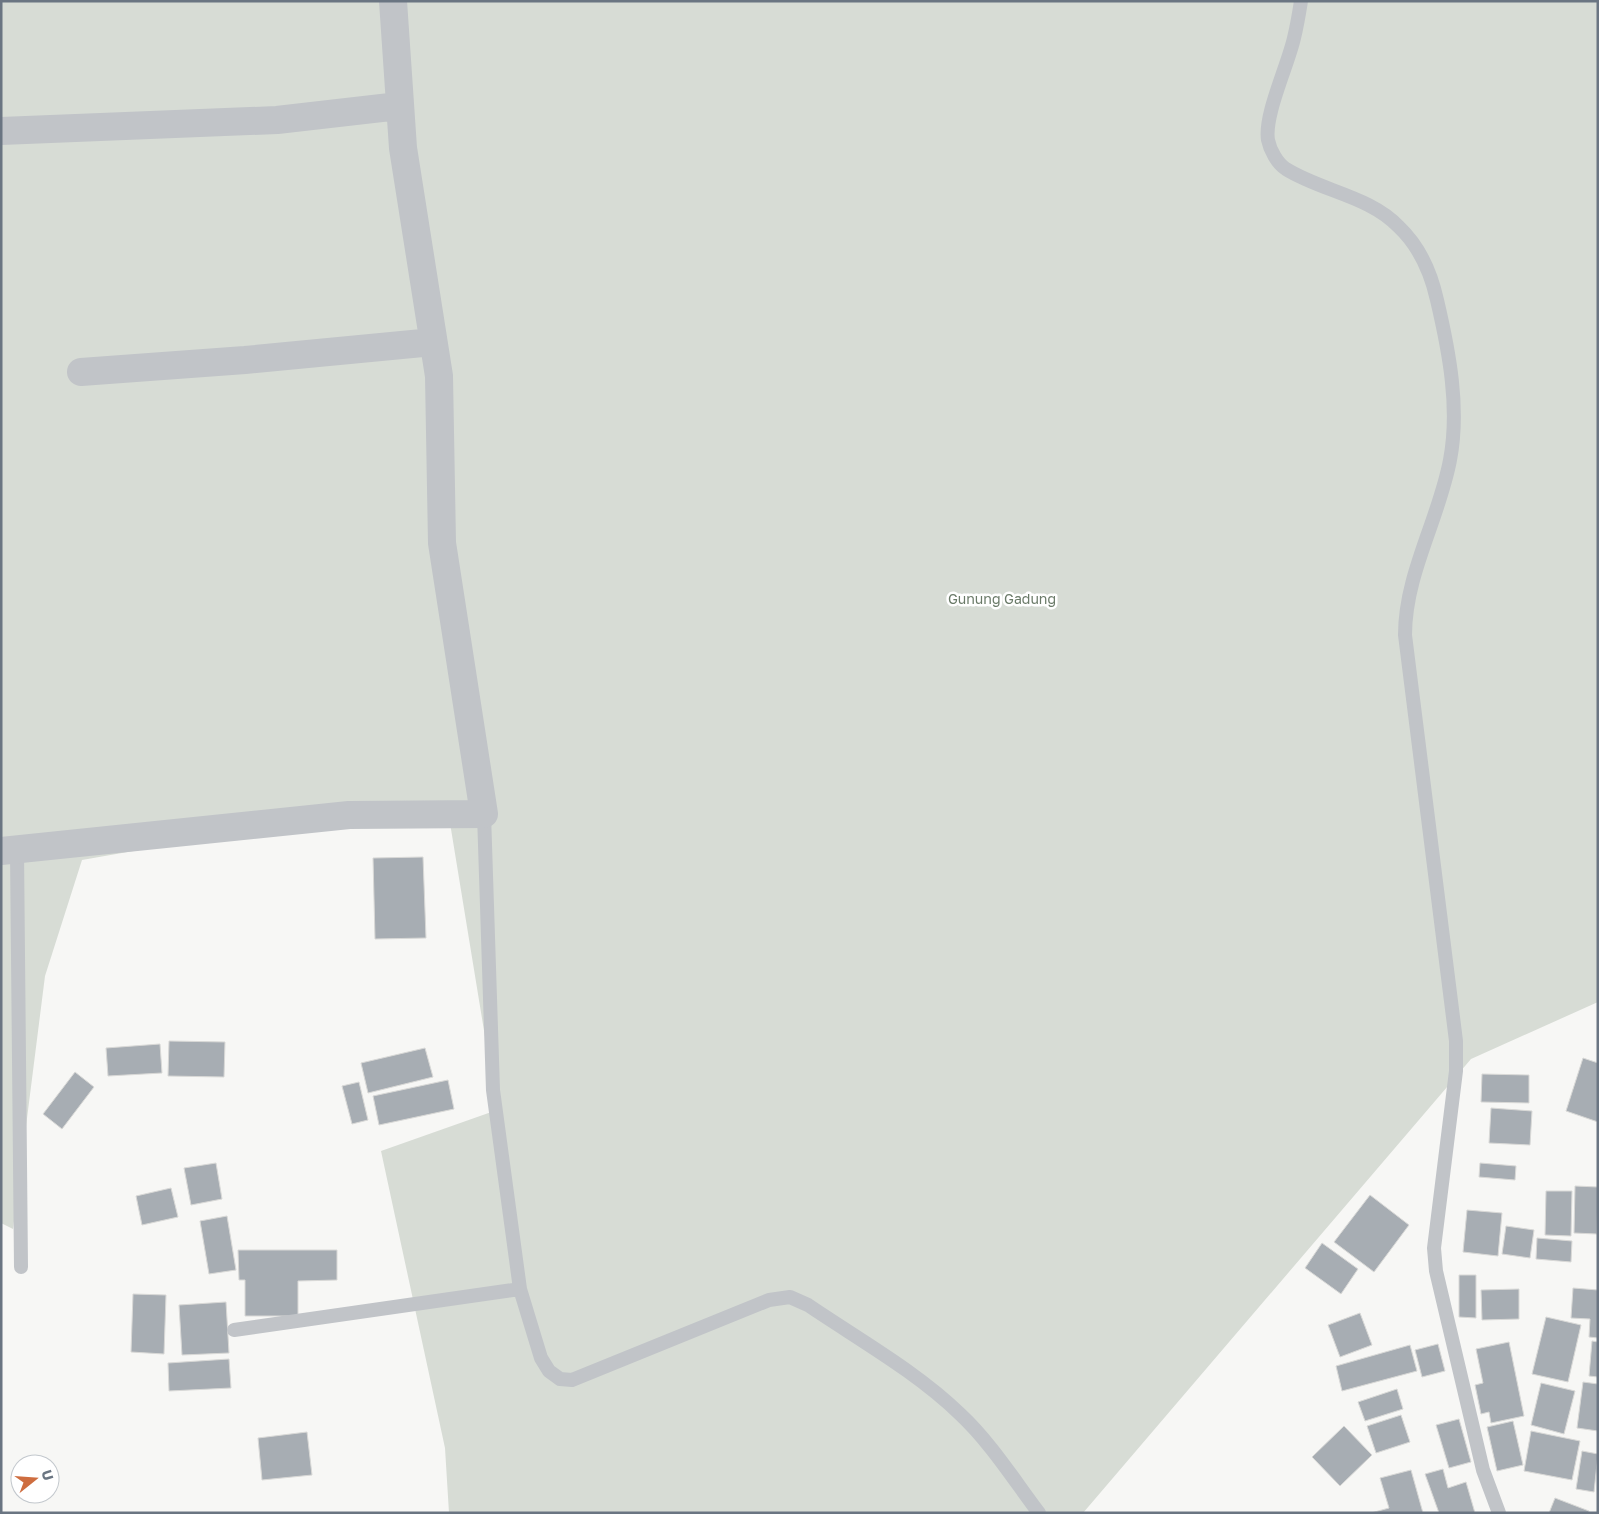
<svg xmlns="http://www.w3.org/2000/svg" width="1599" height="1514" font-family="'Golos Text',sans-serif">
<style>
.green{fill:#d7dcd5}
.building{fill:#a7adb3;stroke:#d9d9d7}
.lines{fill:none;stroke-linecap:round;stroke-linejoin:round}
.service{stroke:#c1c4c8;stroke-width:14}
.minor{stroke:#c1c4c8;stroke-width:28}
.labels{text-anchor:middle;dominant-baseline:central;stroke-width:5;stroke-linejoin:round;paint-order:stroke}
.park-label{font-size:14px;fill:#6a7a68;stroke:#fff}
</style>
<rect width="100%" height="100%" fill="#f7f7f5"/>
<path class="green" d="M 1,1 L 1598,1 L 1598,1002 L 1471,1059 L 1083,1513 L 449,1513 L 445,1448 L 381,1151 L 497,1110 L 450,823 L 401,804 L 82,860 L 45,976 L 13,1229 L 1,1223 Z"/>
<path class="building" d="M 423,857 L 426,938 L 375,939 L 373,858 Z
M 169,1041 L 225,1042 L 224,1077 L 168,1076 Z
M 160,1044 L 162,1073 L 108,1076 L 106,1048 Z
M 425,1048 L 433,1077 L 368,1093 L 361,1063 Z
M 1583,1058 L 1598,1063 L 1598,1122 L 1566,1111 Z
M 75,1072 L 94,1087 L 62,1129 L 43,1114 Z
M 1482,1074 L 1529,1075 L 1529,1103 L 1481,1102 Z
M 448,1080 L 454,1109 L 379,1125 L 373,1096 Z
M 359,1082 L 368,1120 L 352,1124 L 342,1086 Z
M 1491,1108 L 1532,1111 L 1530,1145 L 1489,1143 Z
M 216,1163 L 222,1199 L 191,1205 L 184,1168 Z
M 1480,1163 L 1516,1166 L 1515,1180 L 1479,1177 Z
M 1575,1186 L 1598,1187 L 1597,1234 L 1574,1233 Z
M 171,1188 L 178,1217 L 142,1225 L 136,1196 Z
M 1546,1191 L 1572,1191 L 1571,1236 L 1545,1235 Z
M 1370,1195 L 1409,1225 L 1374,1272 L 1334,1242 Z
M 1467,1210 L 1502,1213 L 1498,1256 L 1463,1252 Z
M 227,1216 L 236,1270 L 209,1274 L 200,1221 Z
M 1506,1226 L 1534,1230 L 1530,1258 L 1502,1254 Z
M 1537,1238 L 1572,1241 L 1571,1262 L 1536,1259 Z
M 1322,1243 L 1358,1269 L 1341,1294 L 1305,1268 Z
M 238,1250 L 337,1250 L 337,1280 L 298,1281 L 298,1316 L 245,1316 L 245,1280 L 239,1280 Z
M 1459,1275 L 1476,1275 L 1476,1318 L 1459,1317 Z
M 1573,1288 L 1598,1290 L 1598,1338 L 1589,1337 L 1590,1319 L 1571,1318 Z
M 1519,1289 L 1519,1319 L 1482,1320 L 1481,1290 Z
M 133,1294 L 166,1295 L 164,1354 L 131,1352 Z
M 226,1302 L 229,1353 L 182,1355 L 179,1305 Z
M 1360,1313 L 1372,1345 L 1340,1357 L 1328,1325 Z
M 1546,1317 L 1581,1325 L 1568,1382 L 1532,1374 Z
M 1592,1341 L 1598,1342 L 1598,1377 L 1589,1376 Z
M 1509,1342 L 1524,1416 L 1491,1423 L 1489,1412 L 1481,1414 L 1475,1385 L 1483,1383 L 1476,1349 Z
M 1438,1344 L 1445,1371 L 1422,1377 L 1415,1350 Z
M 1410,1345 L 1417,1371 L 1342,1391 L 1336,1366 Z
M 229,1359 L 231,1388 L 169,1391 L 168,1363 Z
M 1583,1382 L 1598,1384 L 1598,1431 L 1577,1428 Z
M 1541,1383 L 1575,1391 L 1564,1434 L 1531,1425 Z
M 1397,1389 L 1403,1409 L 1365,1421 L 1358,1402 Z
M 1401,1415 L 1410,1442 L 1376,1453 L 1367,1426 Z
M 1459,1419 L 1471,1462 L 1449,1468 L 1436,1425 Z
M 1513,1421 L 1523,1465 L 1497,1471 L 1487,1427 Z
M 1344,1426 L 1372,1455 L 1340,1486 L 1312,1457 Z
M 1531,1431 L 1580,1441 L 1572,1480 L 1524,1471 Z
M 307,1432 L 312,1475 L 262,1480 L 258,1438 Z
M 1582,1451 L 1598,1454 L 1594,1492 L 1576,1489 Z
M 1443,1469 L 1448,1488 L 1466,1482 L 1475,1513 L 1439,1513 L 1425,1474 Z
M 1411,1470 L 1423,1513 L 1371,1513 L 1389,1508 L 1380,1478 Z
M 1555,1498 L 1589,1511 L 1588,1513 L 1549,1513 Z"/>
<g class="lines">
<path class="service" d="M 1301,1 C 1299,14 1297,26 1294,38 C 1288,65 1264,115 1268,140 C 1270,150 1277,163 1286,169 C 1321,191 1370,196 1399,227 C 1419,246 1431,273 1437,300 C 1449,351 1460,408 1450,460 C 1439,519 1405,574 1405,635 L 1456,1041 L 1456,1071 L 1434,1248 L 1436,1271 L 1483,1470 L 1499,1513
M 484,814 L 493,1090 L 520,1289 L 541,1358 L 549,1371 L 560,1379 L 572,1380 L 769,1300 L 790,1297 L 808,1305 C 858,1339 917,1372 960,1414 C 991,1443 1014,1480 1039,1513
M 17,851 L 21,1267
M 234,1330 L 520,1289"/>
<path class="minor" d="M 1,131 L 277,120 L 399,106
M 81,372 L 245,360 L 433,342
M 1,851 L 349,815 L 484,814 L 442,543 L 439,376 L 403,148 L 393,1"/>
</g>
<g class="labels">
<g class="park-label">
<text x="1002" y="598">Gunung Gadung</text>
</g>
</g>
<rect width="1599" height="1514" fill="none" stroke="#6a7582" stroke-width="5"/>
<g transform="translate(35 1479) rotate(73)"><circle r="24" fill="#ffffff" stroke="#c3c8cd"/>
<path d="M0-4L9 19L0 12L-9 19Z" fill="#ce6d3f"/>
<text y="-8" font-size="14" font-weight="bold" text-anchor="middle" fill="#6a7582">U</text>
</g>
</svg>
